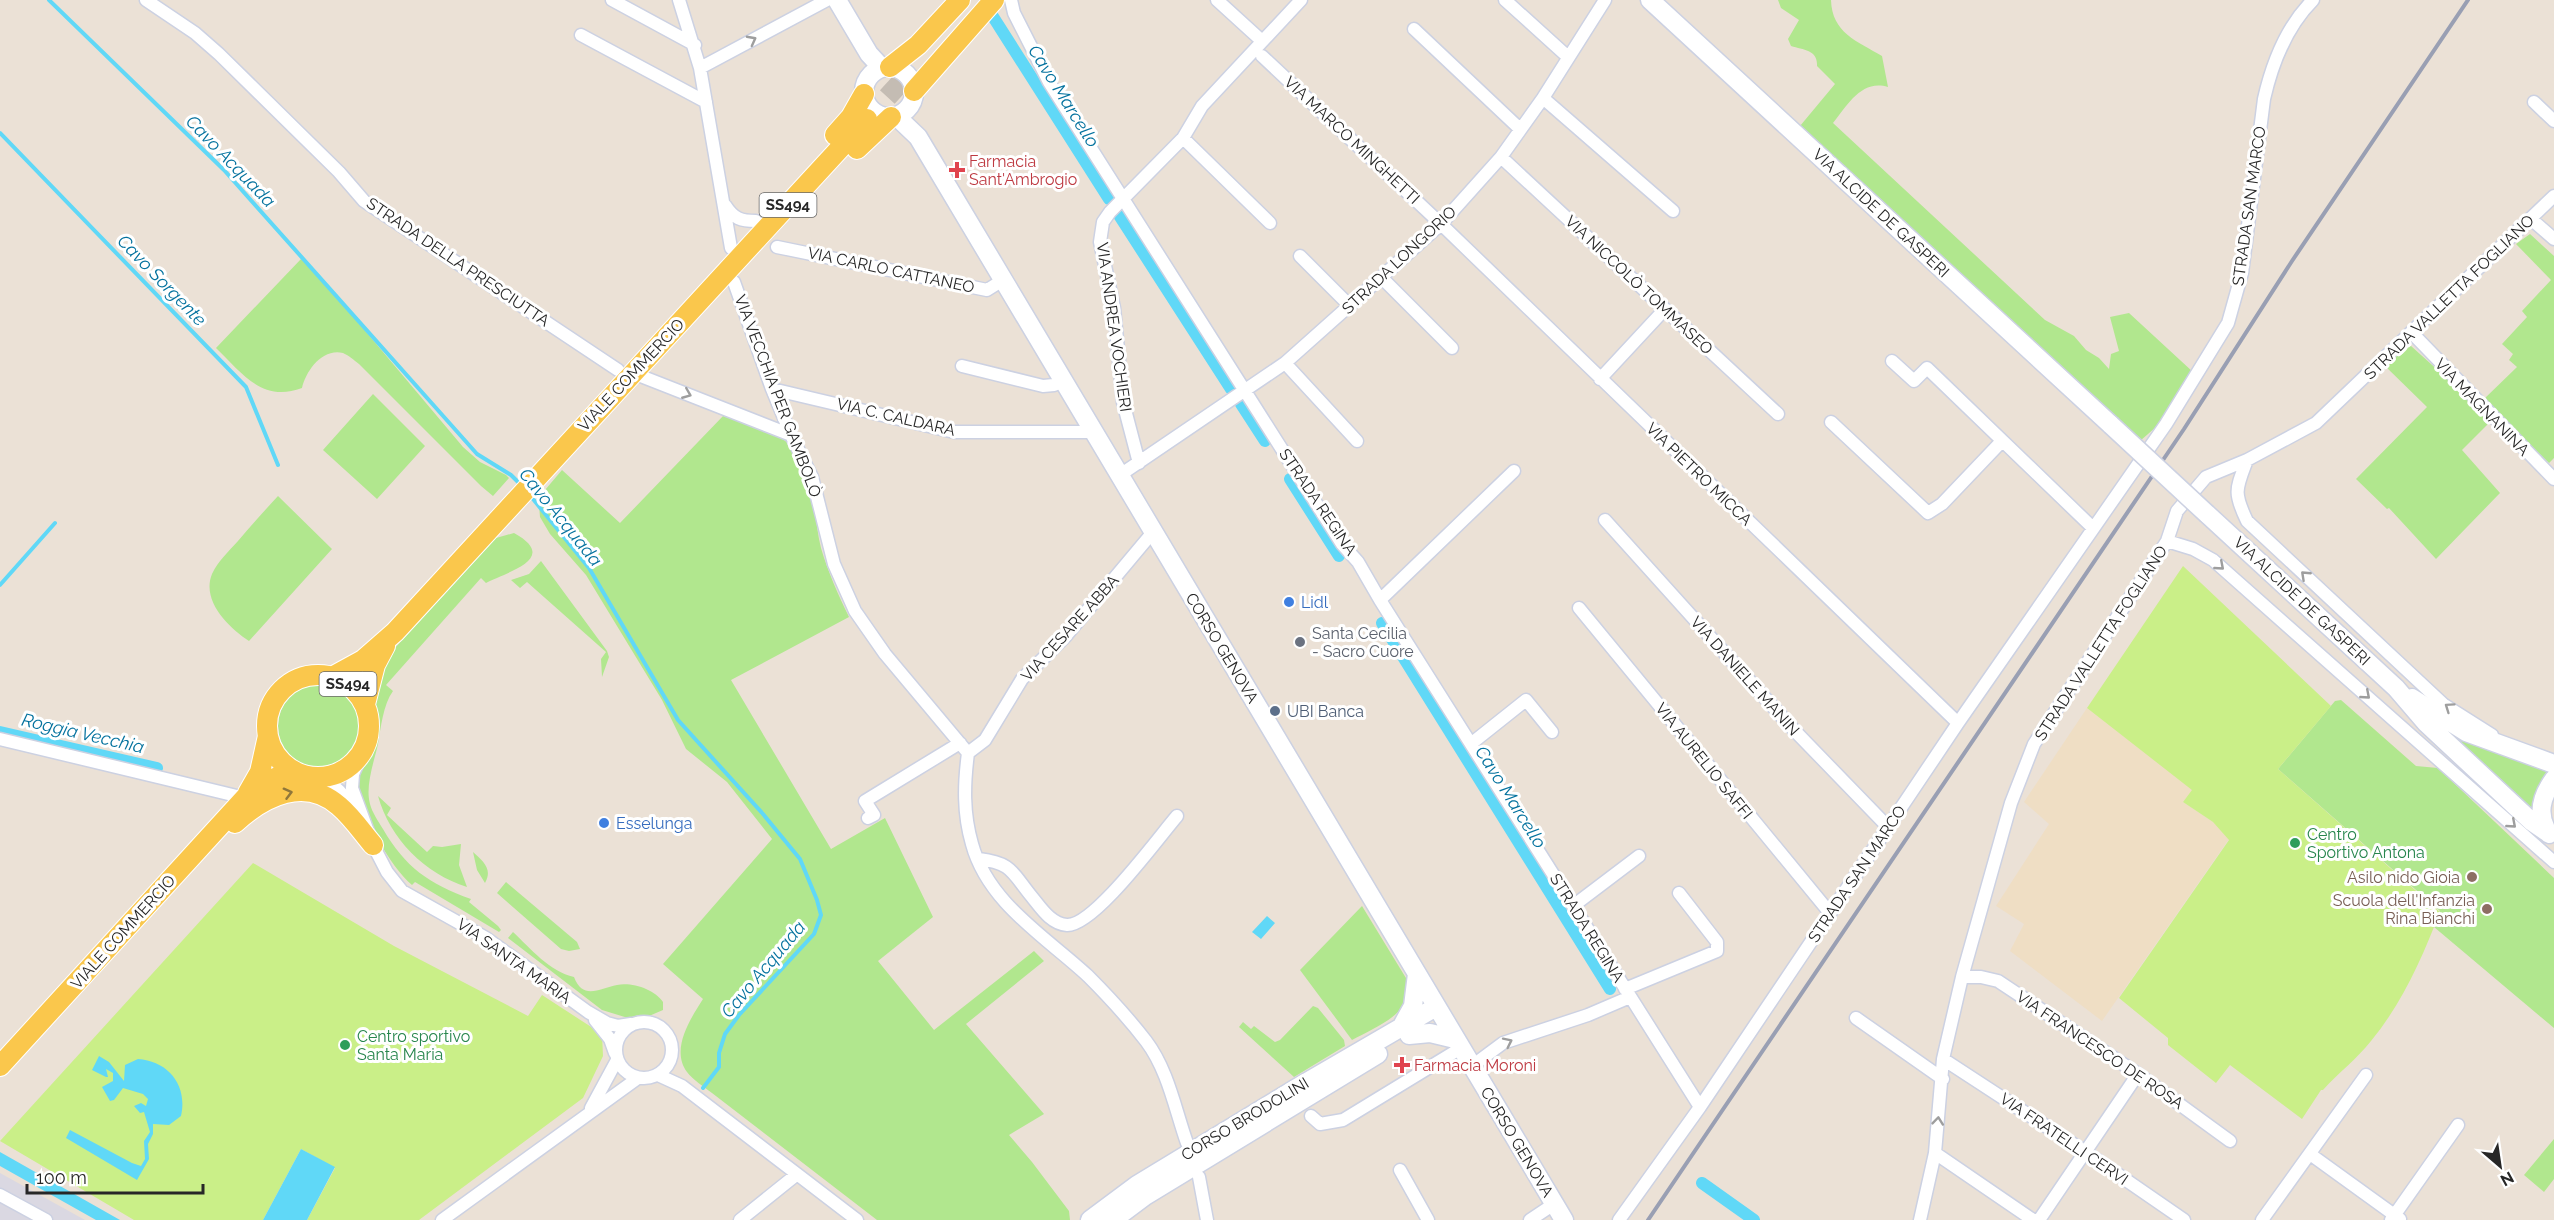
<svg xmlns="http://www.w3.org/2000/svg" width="2554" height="1220" font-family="Raleway,sans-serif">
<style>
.industrial{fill:#dad8e2}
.education{fill:#efdec4}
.green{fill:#b1e78e}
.pitch{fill:#caef88}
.water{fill:#60d8f7}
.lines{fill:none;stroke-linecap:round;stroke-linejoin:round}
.stream{stroke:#60d8f7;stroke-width:4}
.canal{stroke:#60d8f7;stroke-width:12}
.primary-tunnel{stroke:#c4bcb3;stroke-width:20;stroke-dasharray:20 10;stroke-linecap:butt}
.street-casing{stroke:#ccd1e2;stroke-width:15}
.secondary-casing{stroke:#ccd1e2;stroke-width:21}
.primary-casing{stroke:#fff;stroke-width:22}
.street{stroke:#fff;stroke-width:12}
.secondary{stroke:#fff;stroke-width:18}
.primary{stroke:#fac74c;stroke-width:20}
.rail{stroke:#999fb3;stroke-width:4}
.secondary-bridge-casing{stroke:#ccd1e2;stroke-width:21;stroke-linecap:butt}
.secondary-bridge{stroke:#fff;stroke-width:18}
.oneway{stroke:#9e9e9e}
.oneway2{stroke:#90773a}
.health-dot{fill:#e0444e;stroke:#fff;stroke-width:2}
.shop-dot{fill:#3f7fe0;stroke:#fff;stroke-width:2}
.worship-dot{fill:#6b7280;stroke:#fff;stroke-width:2}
.service-dot{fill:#5c6f8a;stroke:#fff;stroke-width:2}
.leisure-dot{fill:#2e9e5b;stroke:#fff;stroke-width:2}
.education-dot{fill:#8d6e63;stroke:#fff;stroke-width:2}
.labels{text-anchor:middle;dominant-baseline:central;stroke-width:6;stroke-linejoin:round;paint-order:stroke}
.shield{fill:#fff;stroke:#686868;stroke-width:1.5}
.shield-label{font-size:15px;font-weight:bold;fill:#272727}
.street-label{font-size:16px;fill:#272727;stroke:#fff}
.health-label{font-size:16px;fill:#be3a42;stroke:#fff;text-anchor:start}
.shop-label{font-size:16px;fill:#366cbe;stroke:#fff;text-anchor:start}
.worship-label{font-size:16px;fill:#5b616d;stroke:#fff;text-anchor:start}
.service-label{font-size:16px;fill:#4e5e75;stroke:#fff;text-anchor:start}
.leisure-label{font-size:16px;fill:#27864d;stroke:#fff;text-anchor:start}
.education-label{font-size:16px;fill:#785e54;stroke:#fff;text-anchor:end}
.water-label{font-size:18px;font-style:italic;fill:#04729e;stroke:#fff}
</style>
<rect width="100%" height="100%" fill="#ebe1d6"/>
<path class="industrial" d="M 0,1173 L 85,1220 L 0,1220 Z"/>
<path class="education" d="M 2087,708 L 2193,790 L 2183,802 L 2213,822 L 2229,839 L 2102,1021 L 2010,951 L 2024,924 L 1996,906 L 2049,824 L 2024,802 Z"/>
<path class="green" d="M 1778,0 L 1831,0 C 1832,33 1857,41 1882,56 L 1888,87 C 1862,79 1848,104 1833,123 L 2045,320 L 2074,336 L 2086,350 L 2099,358 L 2109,369 L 2111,354 L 2119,351 L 2110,317 L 2129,313 L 2193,372 L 2156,427 L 2140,441 L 1800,126 L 1835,84 L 1817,66 C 1818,50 1804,50 1791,46 L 1788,39 L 1799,20 L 1781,8 Z
M 2530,234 L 2554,256 L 2554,458 L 2549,463 L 2483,400 L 2517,367 L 2509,360 L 2513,354 L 2502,344 L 2527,317 L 2522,311 L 2551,280 L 2516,244 Z
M 301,259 L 330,289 L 463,447 L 480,462 L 506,475 L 509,478 L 493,496 L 481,486 L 359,364 C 354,360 348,355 343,353 C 322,348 306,371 302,388 C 262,403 242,373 216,348 Z
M 2411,346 L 2451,382 L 2489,423 L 2462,450 L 2500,493 L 2436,559 L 2389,508 L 2387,509 L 2356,479 L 2427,407 L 2385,366 L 2406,347 Z
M 373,394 L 425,446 L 377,499 L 323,450 Z
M 724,415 C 741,422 769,430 784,440 C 817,464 812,513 821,548 C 828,572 838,594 849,617 L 731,680 L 831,849 L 885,818 L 933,917 L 878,961 L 934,1030 L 1034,951 L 1044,961 L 966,1024 L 1044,1114 L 1009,1135 L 1032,1162 L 1069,1211 L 1070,1220 L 877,1220 L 712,1093 C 704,1087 693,1080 687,1072 C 670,1049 691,1018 703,999 L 663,964 L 772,839 L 727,782 L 686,749 L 662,700 L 586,575 L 550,534 L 540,517 L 539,505 L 545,490 L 562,470 L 620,523 Z
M 278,496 L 332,549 L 249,641 C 229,628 201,601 212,574 C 218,561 229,551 238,541 C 251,526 264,511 278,496 Z
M 514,533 C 561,559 506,572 486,583 L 481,578 L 386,685 L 393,691 C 383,705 381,727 378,744 C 374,762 365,786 370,804 C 372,812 378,821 383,829 C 405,867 429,884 471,899 L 469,902 L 498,926 L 501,930 L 499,932 L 415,882 L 412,885 C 390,867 354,804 358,775 C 360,760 372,748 374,732 C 375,721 372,710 373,699 C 375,682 385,662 394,649 L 496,538 Z
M 541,561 L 607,651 L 609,657 L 602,677 L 601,659 L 606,652 L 527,582 L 520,588 L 511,580 L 529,574 Z
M278 726a41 41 0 1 1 82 0a41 41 0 1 1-82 0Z
M 2341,700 L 2416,766 L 2438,768 L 2554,878 L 2554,1028 L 2434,927 L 2440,911 L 2278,769 L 2335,701 Z
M 2438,726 L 2491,751 L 2554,770 L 2534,813 Z
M 378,796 L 391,808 L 387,815 L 427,852 L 433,846 L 442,847 L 461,844 L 459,865 L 467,887 C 425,874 390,839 378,796 Z
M 473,852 C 483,861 493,869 485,883 L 477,870 Z
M 506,882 L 577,942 L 580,949 L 569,951 L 561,949 L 497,893 Z
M 1362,906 L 1409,983 C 1414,1013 1374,1028 1352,1040 L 1300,970 Z
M 513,932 C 530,948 550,972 574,977 C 583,1001 600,988 617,985 C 633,982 655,990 663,1002 L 663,1010 L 649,1016 L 639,1015 L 628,1018 L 602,1010 L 508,938 Z
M 1313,1006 L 1318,1008 L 1344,1040 L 1345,1046 L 1294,1077 L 1239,1027 L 1243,1022 L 1251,1029 L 1254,1026 L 1275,1042 L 1280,1040 Z
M 2554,1139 L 2554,1179 L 2544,1192 L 2524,1175 Z"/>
<path class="pitch" d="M 2183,566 L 2331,706 L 2278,769 L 2440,912 C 2422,958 2403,1002 2371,1041 C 2357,1059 2338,1073 2323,1090 L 2321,1090 L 2302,1119 L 2230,1065 L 2216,1083 L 2168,1045 L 2168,1038 L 2119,998 L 2229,840 L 2213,822 L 2183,802 L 2192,790 L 2087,708 Z
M 253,863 L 394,946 L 528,1016 L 542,995 L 602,1034 L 603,1056 L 583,1098 L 419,1220 L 307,1220 L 335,1168 L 301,1149 L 263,1220 L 134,1220 L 0,1141 Z"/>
<path class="water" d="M 1267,916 L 1275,923 L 1261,939 L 1252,932 Z
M 99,1056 L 109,1062 L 124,1081 L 125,1065 L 138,1059 C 168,1061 188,1085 181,1116 L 169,1125 L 153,1124 L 153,1134 L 148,1144 L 149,1159 L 137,1180 L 66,1138 L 70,1130 L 132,1163 L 141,1166 L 145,1159 L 144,1141 L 150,1132 L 144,1112 L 140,1113 L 134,1106 L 141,1103 L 146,1106 L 148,1099 L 143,1094 L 123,1088 L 114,1100 L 110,1101 L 102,1087 L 113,1081 L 113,1073 L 106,1069 L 108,1077 L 106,1077 L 92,1070 Z
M 301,1149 L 335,1167 L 307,1220 L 263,1220 Z
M 0,1152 L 120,1220 L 96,1220 L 0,1166 Z"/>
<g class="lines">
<path class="stream" d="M 49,0 L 224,170 L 477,454 L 511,475 L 522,486
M 0,133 L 246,387 L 278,465
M 529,494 L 589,568 L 678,720 L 763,814 L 800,859 L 817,900 L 821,915 L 814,934 L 739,1015 L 725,1034 L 719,1053 L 719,1067 L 703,1088
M 0,585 L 55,523"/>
<path class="canal" d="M 990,12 L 1109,199
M 1117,212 L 1231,389
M 1241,404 L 1265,441
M 1290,479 L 1339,556
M 1382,623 L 1610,989
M 0,732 L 157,768
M 1702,1183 L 1754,1220"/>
<path class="primary-tunnel" d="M 867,119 L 914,68"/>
<defs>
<path id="street" d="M 146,0 L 195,33 L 219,54 L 339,172 L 364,201 L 618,370
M 612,0 L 695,45
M 679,0 L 700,68 L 731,248
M 1011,0 L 1014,13 L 1049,82 L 1342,544 L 1358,562 L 1380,600 L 1700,1107
M 1217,0 L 1262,41
M 1505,0 L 1568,57
M 1414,29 L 1520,129
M 581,35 L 706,102
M 1262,56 L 1441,224 L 1958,723
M 700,68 L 827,0
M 1543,98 L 1673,211
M 2534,102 L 2554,121
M 1183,138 L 1270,223
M 1501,157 L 1778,414
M 725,205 C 734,219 741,221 756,221
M 2531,219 L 2554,239
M 777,247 L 987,290 L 1003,280
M 1300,256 L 1350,306
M 1381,277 L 1452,348
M 734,282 L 772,389 L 791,435 L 812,477 L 834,564 L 855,611 L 885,654 L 968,753 C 964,784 963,813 972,844 C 988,903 1046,937 1088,976 C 1108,996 1129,1019 1146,1041 C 1168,1070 1175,1109 1187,1143
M 2412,333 L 2554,479
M 1892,361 L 1914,381 L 1927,368 L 2093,528
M 1285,363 L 1357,441
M 962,366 L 1043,386 L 1054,385 L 1063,381
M 633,373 L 791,435
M 1600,379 L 1665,309
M 772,389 L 954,432 L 1094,432
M 1831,422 L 1928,513 L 1942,504 L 2002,441
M 2247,460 C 2236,489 2233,492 2247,521 L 2443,704 L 2492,735
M 1139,463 L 1123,402 L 1114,308 L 1100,242 L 1103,222 L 1110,212 L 1183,138 L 1202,106 L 1301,0
M 1120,475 L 1285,363 L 1441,224 L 1501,157 L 1543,98 L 1605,0
M 1605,520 L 1794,730 L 1889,828
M 2167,541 L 2193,549 L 2213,560 L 2554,862
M 1380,600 L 1514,471
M 1579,608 L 1830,913
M 0,739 L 245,798
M 1472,743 L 1526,700 L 1552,732
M 363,751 L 353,774 L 352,788 L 373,845 L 387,872 L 402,891 L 486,938 L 588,1012 L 607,1023 L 618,1026 L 631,1024
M 968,753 L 985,740 L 1022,679 L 1065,637 L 1153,532
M 318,778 C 339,786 343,794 355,813
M 868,818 L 874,815 L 865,801 L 960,743
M 979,859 C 1013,863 1012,873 1032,897 C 1041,908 1051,924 1067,925 C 1094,926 1158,838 1177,816
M 1573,906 L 1639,856
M 1962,977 L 1981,977 L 1998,981 L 2138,1074 L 2230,1141
M 1625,989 L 1717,951 L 1717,942 L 1679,893
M 1856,1018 L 1943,1079
M 595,1020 L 610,1039 L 615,1053
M616 1050a28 28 0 1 1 56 0a28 28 0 1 1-56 0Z
M 1943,1059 L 2084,1151 L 2184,1220
M 1472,1066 L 1503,1043 L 1588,1015 L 1630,997
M 658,1075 L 682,1086 L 857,1220
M 591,1108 L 617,1060
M 1311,1116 L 1320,1124 L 1343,1120 L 1461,1048
M 1935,1153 L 2033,1220
M 2310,1154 L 2400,1219
M 1400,1170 L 1428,1220
M 1199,1177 L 1207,1220
M 0,1195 L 46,1220
M 442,1220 L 638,1078
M 740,1220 L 796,1175
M 1530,1220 L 1554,1204
M 1619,1220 L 1700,1107 L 1958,723 L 2166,424 L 2228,323 L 2242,273 L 2264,99 C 2272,64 2287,26 2313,0
M 1920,1220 L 1935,1153 L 1943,1059 L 1962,977 L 2011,803 L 2034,744 L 2167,541 L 2177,511 L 2206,477 L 2247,460 L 2316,423 L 2554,196
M 2039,1220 L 2138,1074
M 2262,1220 L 2366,1075
M 2391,1220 L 2458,1125"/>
<path id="secondary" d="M 837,0 L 869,54 L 882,68
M 1650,0 L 2111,425
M864 92a25 25 0 1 1 50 0a25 25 0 1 1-50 0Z
M 896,116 L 918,137 L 1564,1220
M 2207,514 L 2396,688 L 2426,723 L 2531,821 L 2547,832
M 2412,698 L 2466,732 L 2554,764
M 2549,834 C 2536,815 2541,797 2554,779
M 1403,1024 L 1413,1006 L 1417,974
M 1409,1035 L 1430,1033 L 1455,1039
M 1090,1220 L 1137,1185 L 1295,1089 L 1436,1007
M 1113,1220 L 1145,1196 L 1378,1054"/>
<path id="primary" d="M 890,67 L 918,45 L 960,0
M 914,91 L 994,0
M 835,135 L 851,117 L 864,94
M 857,149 L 891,117
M267 726a51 51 0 1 1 102 0a51 51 0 1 1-102 0Z
M 332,677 L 363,660 L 395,632 L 867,119
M 365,704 L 375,665 L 385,646
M 248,793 L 260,772 L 268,736
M 235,823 C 264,796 305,776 339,806 C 352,817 362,832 373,845
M 0,1066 L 245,798 C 263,784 276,772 300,775"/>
</defs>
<use href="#street" class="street-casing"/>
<use href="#secondary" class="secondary-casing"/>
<use href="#primary" class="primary-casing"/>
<use href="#street" class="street"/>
<use href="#secondary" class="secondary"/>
<use href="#primary" class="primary"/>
<path class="rail" d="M 1648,1220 L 2184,429 L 2292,261 L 2468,0"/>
<defs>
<path id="secondary-bridge" d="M 2111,425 L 2207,514"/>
</defs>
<use href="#secondary-bridge" class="secondary-bridge-casing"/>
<use href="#secondary-bridge" class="secondary-bridge"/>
</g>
<defs><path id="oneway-chevron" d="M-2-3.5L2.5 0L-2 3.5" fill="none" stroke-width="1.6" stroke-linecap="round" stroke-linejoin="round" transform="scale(1.5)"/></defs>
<g class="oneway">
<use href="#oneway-chevron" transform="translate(752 40) rotate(-28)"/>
<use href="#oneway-chevron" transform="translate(687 394) rotate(22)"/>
<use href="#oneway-chevron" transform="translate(2220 566) rotate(41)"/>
<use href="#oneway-chevron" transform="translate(2305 575) rotate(-137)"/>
<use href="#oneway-chevron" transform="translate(2366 695) rotate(41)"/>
<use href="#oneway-chevron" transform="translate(2449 707) rotate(-145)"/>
<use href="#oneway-chevron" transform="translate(2512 824) rotate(41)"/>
<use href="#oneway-chevron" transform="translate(1508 1042) rotate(-26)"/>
<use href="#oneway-chevron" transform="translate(1938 1121) rotate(-84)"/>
</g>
<use class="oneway2" href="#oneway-chevron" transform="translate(288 793) rotate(-15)"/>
<g class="health-dot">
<path d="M954 161h6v6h6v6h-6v6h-6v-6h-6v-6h6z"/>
<path d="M1399 1056h6v6h6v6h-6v6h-6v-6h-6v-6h6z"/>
</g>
<g class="shop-dot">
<circle cx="1289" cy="602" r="6"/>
<circle cx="604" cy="823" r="6"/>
</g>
<circle class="worship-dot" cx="1300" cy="642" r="6"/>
<circle class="service-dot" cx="1275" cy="711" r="6"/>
<g class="leisure-dot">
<circle cx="2295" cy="843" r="6"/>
<circle cx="345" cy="1045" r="6"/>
</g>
<g class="education-dot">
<circle cx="2472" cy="877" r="6"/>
<circle cx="2487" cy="909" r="6"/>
</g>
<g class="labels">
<g class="shield">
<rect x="759.5" y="193" width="57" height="24" rx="4.5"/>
<rect x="319.5" y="672" width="57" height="24" rx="4.5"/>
</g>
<g class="shield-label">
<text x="788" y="205">SS494</text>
<text x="348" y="684">SS494</text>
</g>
<g class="street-label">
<text transform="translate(1352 140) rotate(43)">VIA MARCO MINGHETTI</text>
<text transform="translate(2249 206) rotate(-82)">STRADA SAN MARCO</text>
<text transform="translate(1881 213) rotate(43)">VIA ALCIDE DE GASPERI</text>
<text transform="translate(1399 260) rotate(-43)">STRADA LONGORIO</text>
<text transform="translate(458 262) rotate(34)">STRADA DELLA PRESCIUTTA</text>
<text transform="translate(891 270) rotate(12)">VIA CARLO CATTANEO</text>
<text transform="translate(1639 285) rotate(43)">VIA NICCOLÒ TOMMASEO</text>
<text transform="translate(2449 297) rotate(-44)">STRADA VALLETTA FOGLIANO</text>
<text transform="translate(1114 327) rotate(82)">VIA ANDREA VOCHIERI</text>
<text transform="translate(631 375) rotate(-47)">VIALE COMMERCIO</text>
<text transform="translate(778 396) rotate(69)">VIA VECCHIA PER GAMBOLÒ</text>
<text transform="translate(2482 407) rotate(46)">VIA MAGNANINA</text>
<text transform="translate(896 417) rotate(13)">VIA C. CALDARA</text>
<text transform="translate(1699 474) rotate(44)">VIA PIETRO MICCA</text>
<text transform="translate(1318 502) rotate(56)">STRADA REGINA</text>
<text transform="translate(2302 601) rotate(43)">VIA ALCIDE DE GASPERI</text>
<text transform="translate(1070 628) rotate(-48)">VIA CESARE ABBA</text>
<text transform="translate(2101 643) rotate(-57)">STRADA VALLETTA FOGLIANO</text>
<text transform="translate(1222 648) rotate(59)">CORSO GENOVA</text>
<text transform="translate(1745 676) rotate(48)">VIA DANIELE MANIN</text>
<text transform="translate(1704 761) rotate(51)">VIA AURELIO SAFFI</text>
<text transform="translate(1857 874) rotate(-56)">STRADA SAN MARCO</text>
<text transform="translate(1587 928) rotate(58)">STRADA REGINA</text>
<text transform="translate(123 932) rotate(-48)">VIALE COMMERCIO</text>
<text transform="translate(514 961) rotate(35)">VIA SANTA MARIA</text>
<text transform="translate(2100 1050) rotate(34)">VIA FRANCESCO DE ROSA</text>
<text transform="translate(1245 1119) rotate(-31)">CORSO BRODOLINI</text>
<text transform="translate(2064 1139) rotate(34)">VIA FRATELLI CERVI</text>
<text transform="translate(1517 1142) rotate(59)">CORSO GENOVA</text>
</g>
<g class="health-label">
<text x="969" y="161">Farmacia<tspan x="969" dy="18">Sant'Ambrogio</tspan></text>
<text x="1414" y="1065">Farmacia Moroni</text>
</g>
<g class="shop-label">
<text x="1301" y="602">Lidl</text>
<text x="616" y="823">Esselunga</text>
</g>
<g class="worship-label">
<text x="1312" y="633">Santa Cecilia<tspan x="1312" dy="18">- Sacro Cuore</tspan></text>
</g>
<g class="service-label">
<text x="1287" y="711">UBI Banca</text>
</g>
<g class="leisure-label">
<text x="2307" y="834">Centro<tspan x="2307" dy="18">Sportivo Antona</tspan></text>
<text x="357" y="1036">Centro sportivo<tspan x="357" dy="18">Santa Maria</tspan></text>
</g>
<g class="education-label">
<text x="2460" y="877">Asilo nido Gioia</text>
<text x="2475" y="900">Scuola dell'Infanzia<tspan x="2475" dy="18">Rina Bianchi</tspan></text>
</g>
<g class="water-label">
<text transform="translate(1064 96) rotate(58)">Cavo Marcello</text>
<text transform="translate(231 161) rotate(46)">Cavo Acquada</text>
<text transform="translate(162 280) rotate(46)">Cavo Sorgente</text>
<text transform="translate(561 517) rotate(51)">Cavo Acquada</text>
<text transform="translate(83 733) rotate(13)">Roggia Vecchia</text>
<text transform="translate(1511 797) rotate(58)">Cavo Marcello</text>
<text transform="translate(763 969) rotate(-50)">Cavo Acquada</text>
</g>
</g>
<g transform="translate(2500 1166) rotate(151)" stroke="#ffffff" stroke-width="4.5" paint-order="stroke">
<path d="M0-4.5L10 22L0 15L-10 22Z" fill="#272727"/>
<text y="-9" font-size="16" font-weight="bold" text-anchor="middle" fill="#272727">N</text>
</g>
<path d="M27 1184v9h176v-9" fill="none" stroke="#272727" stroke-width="3"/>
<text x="36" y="1184" font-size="18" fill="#272727" stroke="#ffffff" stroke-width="4.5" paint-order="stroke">100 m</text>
</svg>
